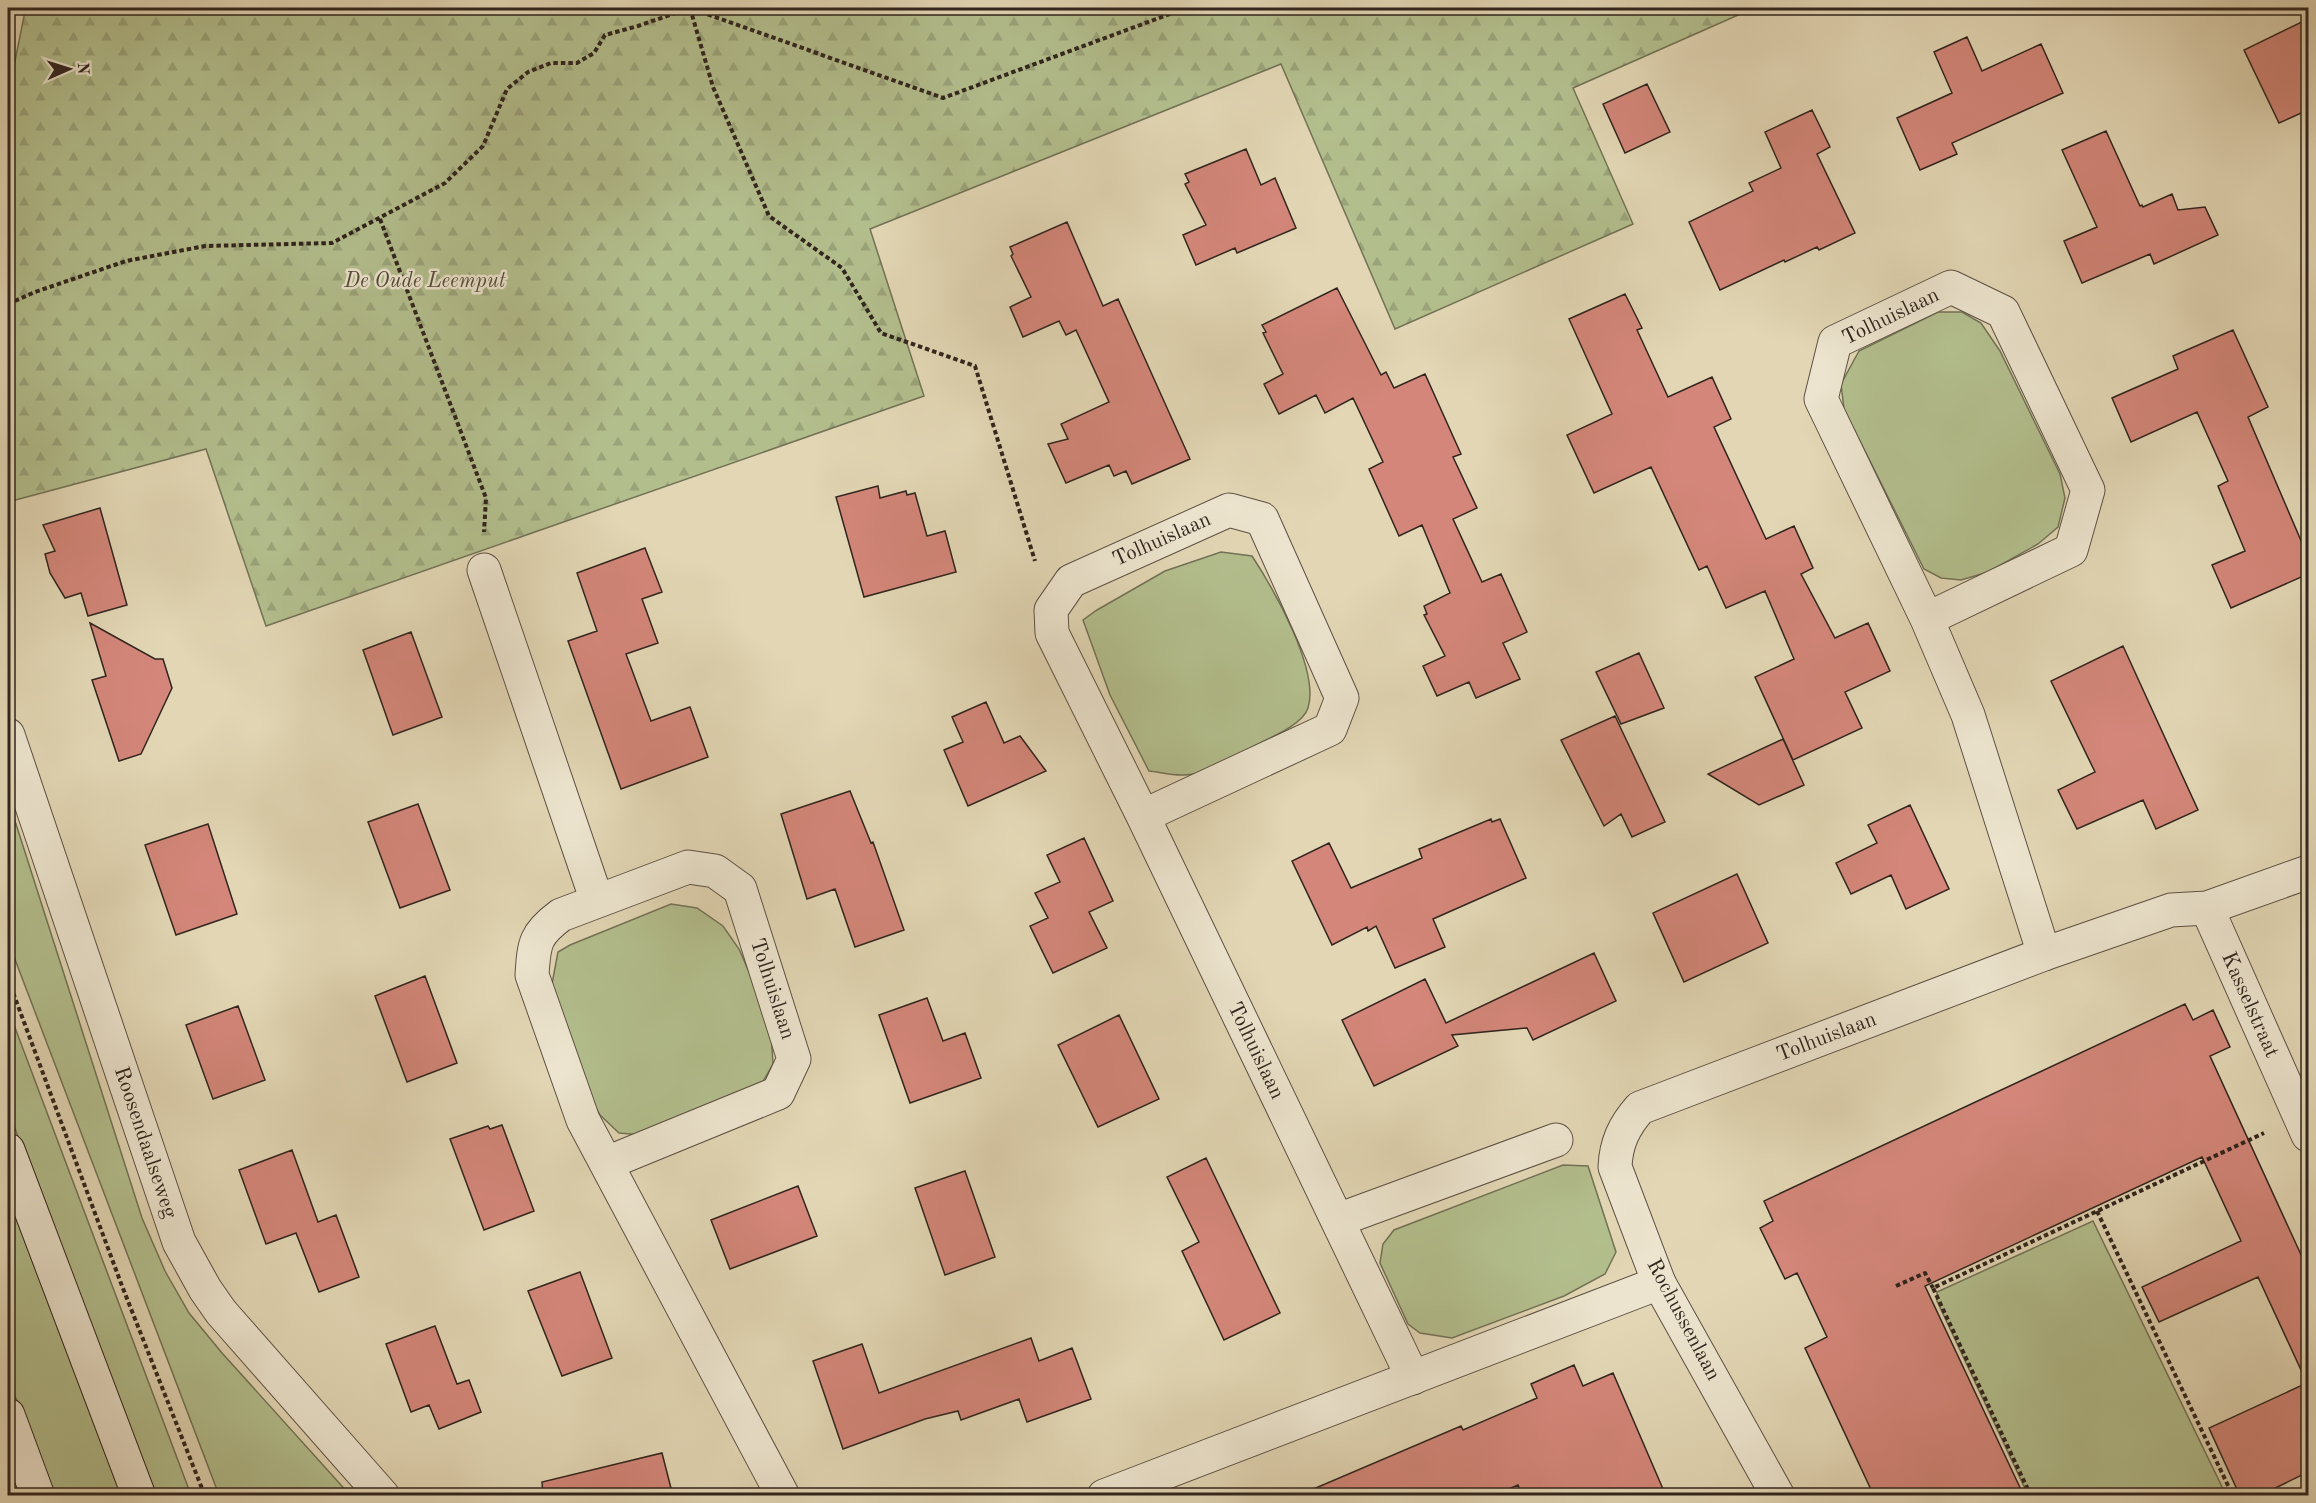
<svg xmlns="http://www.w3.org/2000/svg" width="2316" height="1503" font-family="'Old Standard TT',serif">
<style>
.green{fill:#b3be8d;stroke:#727256;stroke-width:1.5}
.forest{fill:url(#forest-firs);stroke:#727256;stroke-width:1.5}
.building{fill:#d38679;stroke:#31251e;stroke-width:1.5}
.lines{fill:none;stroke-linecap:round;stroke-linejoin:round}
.street-casing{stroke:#5d5144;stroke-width:35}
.secondary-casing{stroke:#31251e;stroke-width:35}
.path{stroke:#31251e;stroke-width:4;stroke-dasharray:4.5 3;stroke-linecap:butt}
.street{stroke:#ece4ce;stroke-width:33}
.secondary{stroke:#ece4ce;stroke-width:33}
.labels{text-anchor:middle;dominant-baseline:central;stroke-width:5;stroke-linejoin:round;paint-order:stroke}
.park-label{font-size:21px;font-style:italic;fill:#524b3a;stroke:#ece4ce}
.street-label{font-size:21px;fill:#31251e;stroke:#ece4ce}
</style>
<defs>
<pattern id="forest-firs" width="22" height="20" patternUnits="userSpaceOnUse" patternTransform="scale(1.5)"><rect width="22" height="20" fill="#b3be8d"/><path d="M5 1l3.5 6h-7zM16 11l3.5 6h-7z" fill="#9aa379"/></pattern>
</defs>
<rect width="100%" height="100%" fill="#e2d6b4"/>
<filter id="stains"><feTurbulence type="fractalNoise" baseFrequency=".00333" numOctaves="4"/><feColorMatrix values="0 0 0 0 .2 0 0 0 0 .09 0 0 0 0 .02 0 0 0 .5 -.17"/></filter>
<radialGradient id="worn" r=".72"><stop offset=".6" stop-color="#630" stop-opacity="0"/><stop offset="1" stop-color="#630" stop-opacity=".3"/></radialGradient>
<path class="green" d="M 1938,312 L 1962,312 L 1981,323 L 2000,351 L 2060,474 L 2065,498 L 2058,527 L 2038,544 L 1988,572 L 1961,580 L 1941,578 L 1924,569 L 1844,409 L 1841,384 L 1859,351 Z
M 1221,552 L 1252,556 C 1273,588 1320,670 1308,708 C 1303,725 1267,739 1252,747 C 1230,759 1207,776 1181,775 C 1170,775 1159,772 1149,771 L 1110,695 L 1083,620 L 1097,610 L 1165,571 Z
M 8,799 L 142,1218 L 165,1271 L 189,1313 L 222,1353 L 350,1495 L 219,1495 L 8,941 Z
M 671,904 L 697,908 L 723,926 L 739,949 L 759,995 L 771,1032 L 773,1064 L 761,1085 L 642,1135 L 619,1133 L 600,1115 L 579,1079 L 552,984 L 558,952 L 570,945 Z
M 8,1009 L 191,1495 L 154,1495 L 8,1110 Z
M 1563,1165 L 1588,1166 L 1616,1252 L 1605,1274 L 1564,1296 L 1452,1338 L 1420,1333 L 1408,1324 L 1380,1263 L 1383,1244 L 1394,1230 Z
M 8,1197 L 121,1495 L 52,1495 L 8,1377 Z
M 2093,1221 L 2226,1495 L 2028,1495 L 1937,1301 L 1937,1292 Z"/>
<path class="forest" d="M 38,8 L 1754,8 L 1573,88 L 1633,224 L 1395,329 L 1281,64 L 870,229 L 924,396 L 266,626 L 206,449 L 8,502 L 8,96 L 25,11 Z"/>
<path class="building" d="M 2308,19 L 2308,110 L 2279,123 L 2244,50 Z
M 1967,37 L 1982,71 L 2041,44 L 2063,93 L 1952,143 L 1957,154 L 1920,170 L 1897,118 L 1952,93 L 1934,52 Z
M 1647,84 L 1670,132 L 1625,153 L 1603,104 Z
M 1812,110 L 1830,147 L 1817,154 L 1855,233 L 1819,250 L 1817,247 L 1785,262 L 1784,260 L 1720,290 L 1689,222 L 1753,191 L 1749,183 L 1781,168 L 1765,132 Z
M 2106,131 L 2140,206 L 2142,205 L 2143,207 L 2172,194 L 2178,210 L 2205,207 L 2218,235 L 2154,264 L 2150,254 L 2082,283 L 2064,241 L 2097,227 L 2062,150 Z
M 1246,149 L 1261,185 L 1275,178 L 1296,228 L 1237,253 L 1235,248 L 1196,265 L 1183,235 L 1206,225 L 1185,184 L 1189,182 L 1185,174 Z
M 1067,222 L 1103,306 L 1118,299 L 1190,459 L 1132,484 L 1126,471 L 1114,476 L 1109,465 L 1066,483 L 1048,444 L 1068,439 L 1061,424 L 1109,402 L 1076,330 L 1066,335 L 1059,321 L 1023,337 L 1010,307 L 1031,297 L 1011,256 L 1013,254 L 1010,247 Z
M 1337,288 L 1381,375 L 1386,372 L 1394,388 L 1425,374 L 1461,454 L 1453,457 L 1477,508 L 1453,519 L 1482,582 L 1501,574 L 1527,632 L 1503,643 L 1520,679 L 1476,698 L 1469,682 L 1437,696 L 1423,666 L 1445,656 L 1424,615 L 1427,614 L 1424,606 L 1450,593 L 1422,525 L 1399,536 L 1369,469 L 1383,462 L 1353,398 L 1325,413 L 1316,395 L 1279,414 L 1264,384 L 1283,374 L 1263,333 L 1266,332 L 1262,325 Z
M 1625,294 L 1642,328 L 1637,330 L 1668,397 L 1712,377 L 1731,419 L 1714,427 L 1766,539 L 1794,526 L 1813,568 L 1801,574 L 1835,638 L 1868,623 L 1890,671 L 1845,692 L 1862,728 L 1793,760 L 1755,677 L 1794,659 L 1765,591 L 1726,608 L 1707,566 L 1699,570 L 1651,467 L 1594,493 L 1567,435 L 1612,414 L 1569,319 Z
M 2233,330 L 2268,407 L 2248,417 L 2308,557 L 2308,574 L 2231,608 L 2212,565 L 2245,551 L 2218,486 L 2228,481 L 2197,412 L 2131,442 L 2112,398 L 2178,369 L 2173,356 Z
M 878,486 L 880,498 L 906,491 L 907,495 L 915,493 L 927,536 L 945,531 L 956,572 L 864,597 L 836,497 Z
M 100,508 L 127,605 L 88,616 L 81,593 L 65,598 L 50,573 L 45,554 L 55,551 L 43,525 Z
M 645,548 L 662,592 L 642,599 L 658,643 L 626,654 L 651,721 L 690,707 L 708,757 L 621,789 L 568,641 L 597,631 L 577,573 Z
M 90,623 L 155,659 L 163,659 L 172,688 L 141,754 L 119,761 L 92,680 L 106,676 Z
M 411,632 L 442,717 L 393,735 L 363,650 Z
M 2123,646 L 2198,810 L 2156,829 L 2143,800 L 2077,829 L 2058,790 L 2095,772 L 2051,681 Z
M 1639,653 L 1664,708 L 1621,724 L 1596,672 Z
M 986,702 L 1004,743 L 1020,736 L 1046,771 L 968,806 L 944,750 L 963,742 L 952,717 Z
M 1615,716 L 1665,822 L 1632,837 L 1621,814 L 1604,826 L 1561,740 Z
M 1783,739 L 1804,785 L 1759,805 L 1708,774 Z
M 850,791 L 871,843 L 873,842 L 904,930 L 855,947 L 835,889 L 807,899 L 781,814 Z
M 418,804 L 450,890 L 400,908 L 368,822 Z
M 1910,805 L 1949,889 L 1906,909 L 1891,875 L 1851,894 L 1836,863 L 1877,843 L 1868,825 Z
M 1491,819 L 1492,822 L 1500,819 L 1526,878 L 1433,919 L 1445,947 L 1395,968 L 1376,926 L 1368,931 L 1367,927 L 1332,945 L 1292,861 L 1329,843 L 1351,888 L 1422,858 L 1419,849 Z
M 208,824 L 237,914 L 176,935 L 145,845 Z
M 1084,838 L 1113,901 L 1089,912 L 1107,948 L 1053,973 L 1030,926 L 1048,918 L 1035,893 L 1060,882 L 1047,855 Z
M 1737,874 L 1768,943 L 1684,982 L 1653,913 Z
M 1594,953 L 1616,1001 L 1533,1040 L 1527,1028 L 1452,1035 L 1458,1046 L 1374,1086 L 1342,1020 L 1425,979 L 1446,1023 Z
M 425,976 L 457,1063 L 407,1082 L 375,996 Z
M 927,998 L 943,1041 L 965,1033 L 981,1078 L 910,1103 L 879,1015 Z
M 2185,1004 L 2193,1020 L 2213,1010 L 2230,1047 L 2210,1056 L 2308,1270 L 2308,1472 L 2259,1496 L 2240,1496 L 2209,1428 L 2307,1383 L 2258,1277 L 2159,1322 L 2142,1287 L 2241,1241 L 2202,1157 L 1925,1286 L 2024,1496 L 1874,1496 L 1805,1348 L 1827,1337 L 1797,1273 L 1785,1279 L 1760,1228 L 1773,1221 L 1764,1201 Z
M 238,1006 L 265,1080 L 213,1099 L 186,1025 Z
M 1119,1015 L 1159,1099 L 1098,1127 L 1058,1045 Z
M 502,1125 L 534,1211 L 484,1230 L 450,1139 L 488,1126 L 490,1129 Z
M 292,1150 L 318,1222 L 336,1215 L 359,1277 L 319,1292 L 296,1233 L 266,1244 L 239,1170 Z
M 1206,1158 L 1280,1313 L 1224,1340 L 1182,1251 L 1199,1242 L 1167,1177 Z
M 965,1171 L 995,1257 L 945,1275 L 915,1188 Z
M 798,1186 L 817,1236 L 730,1269 L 711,1220 Z
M 580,1272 L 612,1358 L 562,1376 L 528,1291 Z
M 435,1326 L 457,1384 L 469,1380 L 481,1412 L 439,1429 L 429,1405 L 411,1412 L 386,1344 Z
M 1031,1338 L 1039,1361 L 1072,1348 L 1091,1399 L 1027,1422 L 1019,1399 L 961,1420 L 958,1411 L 925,1419 L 843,1449 L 813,1361 L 862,1344 L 879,1393 Z
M 1574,1365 L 1583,1386 L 1613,1373 L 1666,1496 L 1522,1496 L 1518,1485 L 1492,1496 L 1297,1496 L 1461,1426 L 1463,1430 L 1537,1398 L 1531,1384 Z
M 662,1453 L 673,1496 L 543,1496 L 542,1482 Z"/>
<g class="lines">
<defs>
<g id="street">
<path d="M 484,570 L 597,901"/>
<path d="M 1927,619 L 2071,550 L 2088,490 L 2003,312 L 1951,287 L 1835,342 L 1821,399 L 1927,619 L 1968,715 L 2044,954"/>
<path id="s1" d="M 8,735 L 179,1242 L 205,1289 L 221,1312 L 383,1496"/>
<path id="s2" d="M 1143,816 L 1330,729 L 1342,698 L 1262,519 L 1229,510 L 1071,581 L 1051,610 L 1052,633 L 1143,816 L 1413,1378"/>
<path id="s3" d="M 2207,908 L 2308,1135"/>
<path d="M 607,1163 L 778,1093 L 794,1059 L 740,889 L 715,871 L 688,867 L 561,915 C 535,934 534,943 532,975 L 583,1120 L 783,1496"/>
<path d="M 1338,1220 L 1556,1140"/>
<path d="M 1104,1496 L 1659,1283"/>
<path id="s4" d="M 1778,1496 L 1659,1283 L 1615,1167 C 1616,1143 1624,1126 1640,1108 L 2044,954 L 2171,910 L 2207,908 L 2308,872"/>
</g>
<path id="secondary" d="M 8,1150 L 139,1496
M 8,1415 L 38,1496"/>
</defs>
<use href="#street" class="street-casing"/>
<use href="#secondary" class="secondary-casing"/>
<path class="path" d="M 690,8 L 713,87 L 769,216 L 842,268 L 881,333 L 975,366 L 1035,561
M 380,219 L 486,498 L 484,532
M 8,304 L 35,292 L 126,261 L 205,246 L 332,243 L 445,183 L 483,146 L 507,89 L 528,72 L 551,63 L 577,63 L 594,53 L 605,35 L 638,26 L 690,8 L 943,98 L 1186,8
M 8,979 L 122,1286 L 205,1496
M 2097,1211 L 2233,1496
M 1896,1286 L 1925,1273 L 1933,1288
M 2031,1496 L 1933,1288 L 2264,1133"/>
<use href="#street" class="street"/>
<use href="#secondary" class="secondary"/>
</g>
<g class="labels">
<g class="park-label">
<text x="425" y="281">De Oude Leemput</text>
</g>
<g class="street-label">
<text transform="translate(1891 317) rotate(-26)">Tolhuislaan</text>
<text transform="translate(1162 540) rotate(-24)">Tolhuislaan</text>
<text transform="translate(772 989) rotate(72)">Tolhuislaan</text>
<text stroke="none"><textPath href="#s3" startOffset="106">Kasselstraat</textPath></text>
<text stroke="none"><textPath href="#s4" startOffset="633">Tolhuislaan</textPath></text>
<text stroke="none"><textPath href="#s2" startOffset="1166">Tolhuislaan</textPath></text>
<text stroke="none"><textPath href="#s1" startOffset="430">Roosendaalseweg</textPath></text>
<text transform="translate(1683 1320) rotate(62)">Rochussenlaan</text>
</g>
</g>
<rect width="2316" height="1503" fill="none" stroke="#e2d6b4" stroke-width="30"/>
<rect x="9" y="9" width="2298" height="1485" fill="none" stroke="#31251e" stroke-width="3"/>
<rect x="15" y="15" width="2286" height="1473" fill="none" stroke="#31251e" stroke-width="1.5"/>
<g transform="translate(69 69) rotate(87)" stroke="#ece4ce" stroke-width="4.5" paint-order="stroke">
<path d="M0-4.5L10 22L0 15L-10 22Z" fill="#31251e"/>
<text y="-9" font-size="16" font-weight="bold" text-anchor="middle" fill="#31251e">N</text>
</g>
<rect width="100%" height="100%" filter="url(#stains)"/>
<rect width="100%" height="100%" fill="url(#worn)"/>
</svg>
